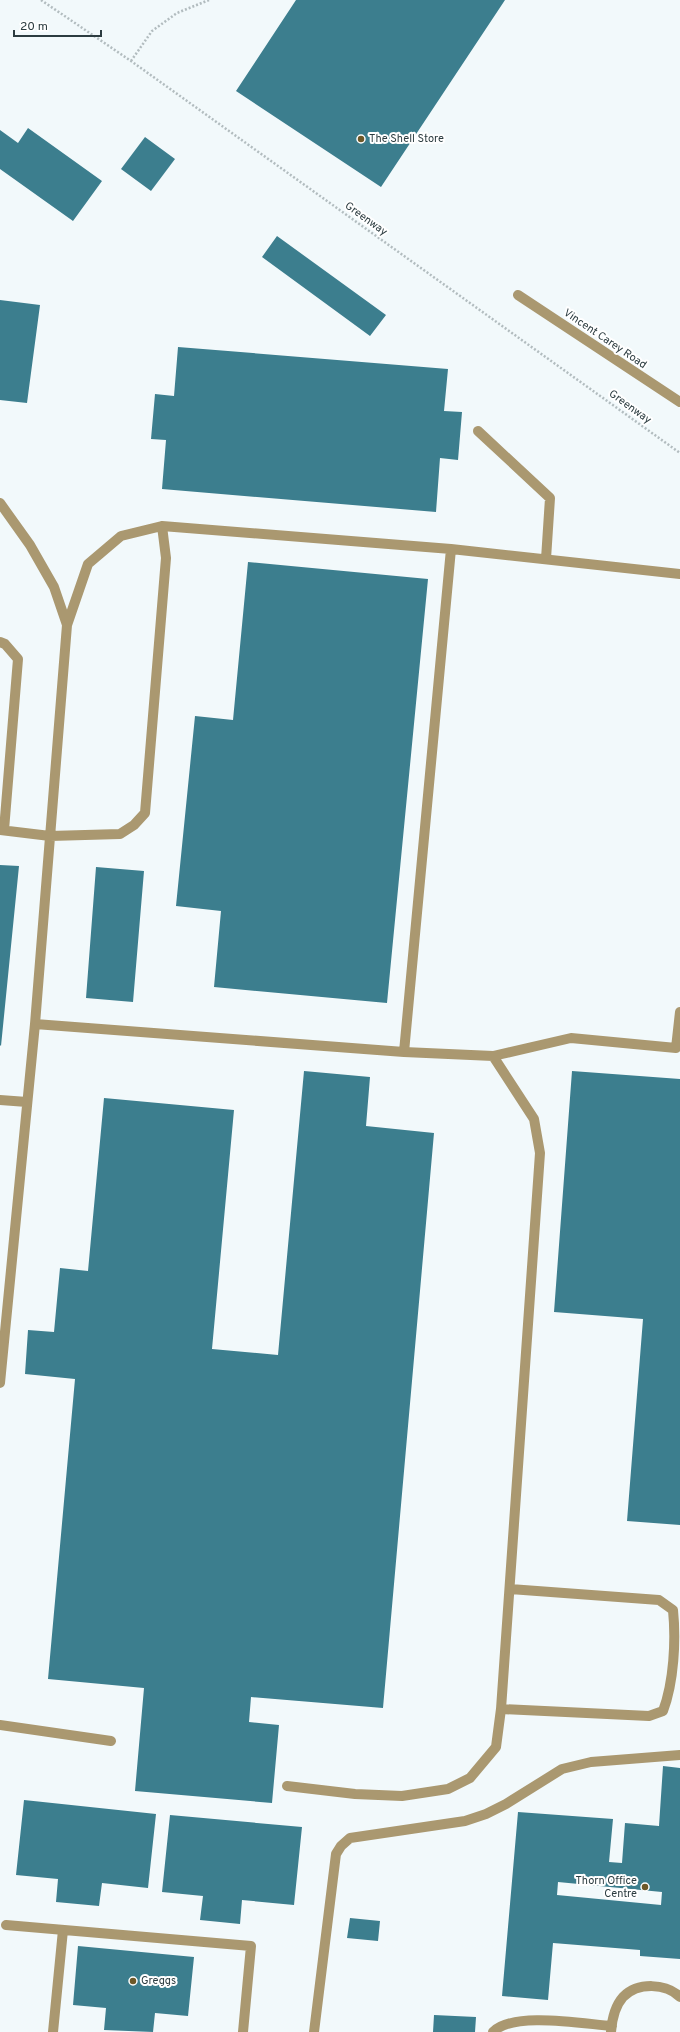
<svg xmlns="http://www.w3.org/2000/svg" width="680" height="2032" font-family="Overpass,sans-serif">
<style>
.building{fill:#3c7e8e;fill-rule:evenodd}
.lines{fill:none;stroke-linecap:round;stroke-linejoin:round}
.path{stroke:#b2bcbf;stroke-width:2.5;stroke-dasharray:2 2;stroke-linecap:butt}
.minor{stroke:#aa9870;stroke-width:10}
.poi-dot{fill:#6d5828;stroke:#fff;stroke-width:1.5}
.labels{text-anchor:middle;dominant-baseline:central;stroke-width:4;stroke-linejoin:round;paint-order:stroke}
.poi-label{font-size:11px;fill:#2c3c40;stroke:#fff;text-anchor:start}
.street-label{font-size:11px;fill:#2c3c40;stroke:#fff}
</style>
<rect width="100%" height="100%" fill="#f2f9fb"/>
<path class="building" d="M 296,0 L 505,0 L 381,187 L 236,91 Z
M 28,128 L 102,181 L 73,221 L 0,169 L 0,130 L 18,143 Z
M 145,137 L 175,159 L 151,191 L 121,169 Z
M 277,236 L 386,315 L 370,336 L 262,257 Z
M 0,300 L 40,305 L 27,403 L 0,400 Z
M 178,347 L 448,369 L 444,411 L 462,412 L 458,460 L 440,458 L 436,512 L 162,489 L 166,440 L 151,439 L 155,394 L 174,396 Z
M 248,562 L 428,579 L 387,1003 L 214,987 L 221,911 L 176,906 L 195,716 L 233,720 Z
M 0,865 L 19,866 L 1,1046 L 0,1045 Z
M 96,867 L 144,871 L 133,1002 L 86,998 Z
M 304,1071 L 370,1077 L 366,1126 L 434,1133 L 383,1708 L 251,1697 L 249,1722 L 279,1725 L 272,1803 L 135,1791 L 144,1688 L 48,1679 L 75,1379 L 25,1374 L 28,1330 L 54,1332 L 60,1268 L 88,1271 L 104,1098 L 234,1110 L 212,1349 L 278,1355 Z
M 572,1071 L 680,1079 L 680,1525 L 627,1521 L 643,1319 L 554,1312 Z
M 663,1766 L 680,1768 L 680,1959 L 640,1956 L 640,1950 L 553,1943 L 548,2000 L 502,1996 L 518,1812 L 613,1819 L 609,1862 L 622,1863 L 625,1823 L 659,1826 ZM 558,1882 L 662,1892 L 661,1905 L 557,1895 Z
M 24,1800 L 156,1814 L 148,1888 L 102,1883 L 99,1906 L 56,1902 L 58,1879 L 16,1875 Z
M 170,1815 L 302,1827 L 294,1905 L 242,1900 L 240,1924 L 200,1920 L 203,1896 L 162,1892 Z
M 350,1918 L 380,1921 L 378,1941 L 347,1938 Z
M 78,1946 L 194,1957 L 188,2016 L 155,2013 L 153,2032 L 104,2030 L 106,2008 L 73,2005 Z
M 434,2015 L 476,2017 L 475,2032 L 433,2032 Z"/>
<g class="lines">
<path class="path" d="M 41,0 L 131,61 L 680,453
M 131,61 L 152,31 L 177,13 L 209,0"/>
<path class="minor" d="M 518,295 L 680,402
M 478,431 L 550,498 L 546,559
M 0,503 L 30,545 L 54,587 L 67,625
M 0,642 L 5,644 L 18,659 L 4,830
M 0,830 L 50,836 L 120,834 L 134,825 L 145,813 L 166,558 L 162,526
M 35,1024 L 404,1052 L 493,1056 L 571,1038 L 676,1048 L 680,1012
M 404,1052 L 451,549
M 0,1100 L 27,1102
M 0,1383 L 35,1024 L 67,625 L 88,564 L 121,536 L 162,526 L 451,549 L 680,574
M 501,1709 L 649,1716 L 663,1711 C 674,1682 676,1640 673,1610 L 659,1600 L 510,1589
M 0,1725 L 111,1741
M 287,1786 L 355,1794 L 402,1796 L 448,1789 L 470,1778 L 496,1747 L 501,1709 L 540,1153 L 534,1119 L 493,1056
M 6,1925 L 251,1946 L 243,2032
M 53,2032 L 63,1930
M 314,2032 L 336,1854 L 341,1846 L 350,1838 L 465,1821 L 486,1814 L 506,1804 L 562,1769 L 591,1762 L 680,1755
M 493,2032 C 513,2011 584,2024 612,2026
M 611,2032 C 612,2019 615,2006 623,1997 C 638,1982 666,1983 680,1997"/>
</g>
<g class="poi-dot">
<circle cx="361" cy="139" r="4"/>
<circle cx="645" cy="1887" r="4"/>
<circle cx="133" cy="1981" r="4"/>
</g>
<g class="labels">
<g class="poi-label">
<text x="369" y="139">The Shell Store</text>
<text x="637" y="1881" text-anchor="end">Thorn Office<tspan x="637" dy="13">Centre</tspan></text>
<text x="141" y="1981">Greggs</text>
</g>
<g class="street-label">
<text transform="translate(366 219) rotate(36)">Greenway</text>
<text transform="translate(605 339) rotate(34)">Vincent Carey Road</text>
<text transform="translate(630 407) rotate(36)">Greenway</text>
</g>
</g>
<path d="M14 30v6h87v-6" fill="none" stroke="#2c3c40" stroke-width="2"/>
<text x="20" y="30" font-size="12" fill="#2c3c40" stroke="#ffffff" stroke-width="3" paint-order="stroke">20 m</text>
</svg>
